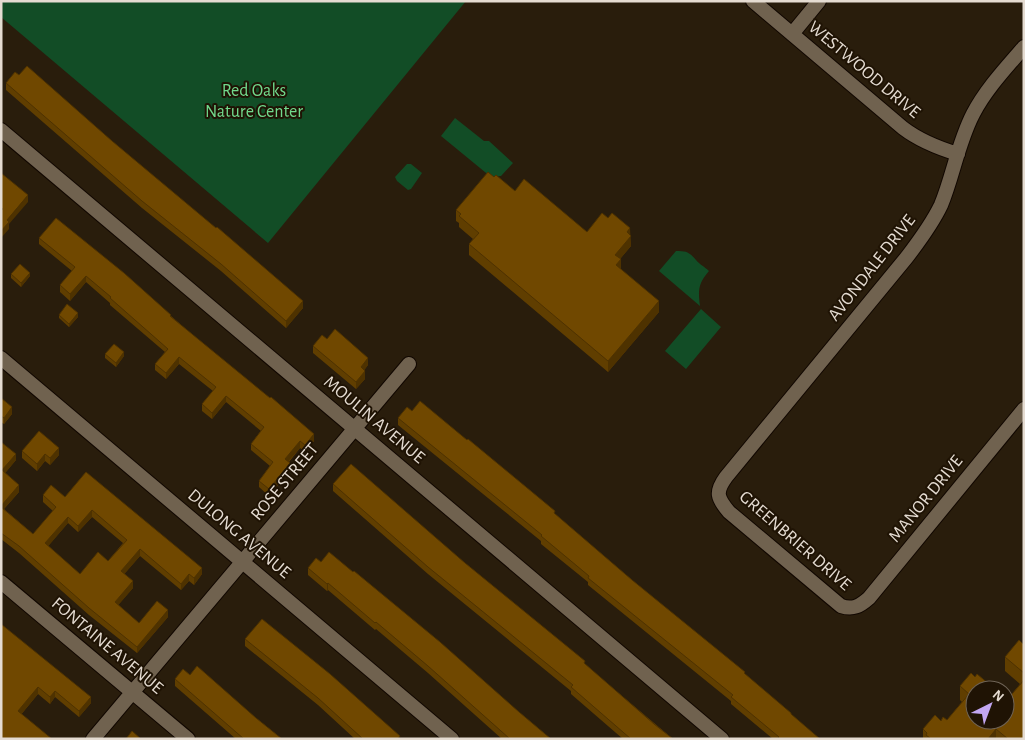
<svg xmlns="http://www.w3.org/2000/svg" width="1025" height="740" font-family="'Alegreya Sans',sans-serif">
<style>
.green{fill:#124d26}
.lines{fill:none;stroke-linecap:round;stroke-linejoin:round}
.minor-casing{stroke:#110700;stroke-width:16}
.minor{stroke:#70624f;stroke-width:14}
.wall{fill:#603e00;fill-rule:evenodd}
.shaded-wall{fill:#4e3200}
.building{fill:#704800;stroke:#4e3200;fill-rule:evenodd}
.labels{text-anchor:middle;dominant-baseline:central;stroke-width:4;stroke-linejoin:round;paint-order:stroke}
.street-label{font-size:18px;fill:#e5dcd2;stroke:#1f1304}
.park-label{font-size:18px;fill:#71d98c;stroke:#1f1304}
</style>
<rect width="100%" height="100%" fill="#291d0c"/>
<path class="green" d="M 1,1 L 466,1 L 268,243 L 1,17 Z
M 455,118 L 484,141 L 489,141 L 513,163 L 501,176 L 491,177 L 441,136 Z
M 407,164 L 411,164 L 422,173 L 411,189 L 408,190 L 397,181 L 395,177 Z
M 676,251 C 687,251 689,252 696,260 C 699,264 705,267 709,271 C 698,284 698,290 700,306 L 659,271 Z
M 701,309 L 721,327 L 686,369 L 665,351 Z"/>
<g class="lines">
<defs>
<path id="minor" d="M 753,1 L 903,128 C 920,141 938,148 958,154
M 792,34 L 819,1
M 1024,47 C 1006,68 986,89 973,114 C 958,143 953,176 941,205 C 932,224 920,240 907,257 L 726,477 C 715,492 717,498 729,512 L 841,606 C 853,610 860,606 869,598 L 1024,409
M 1,130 L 722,739
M 1,358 L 452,739
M 1,582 L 188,739
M 93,739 L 409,364"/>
</defs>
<use href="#minor" class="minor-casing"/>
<use href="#minor" class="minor"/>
</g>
<path class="wall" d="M 19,75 L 112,141 L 303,308 L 286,328 L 221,271 L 142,208 L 6,90 L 6,83 Z
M 494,177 L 515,191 L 587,232 L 630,235 L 631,246 L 620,259 L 621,269 L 659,312 L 608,372 L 469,255 L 469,244 L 473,239 L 459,227 L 459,223 L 456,221 L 456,210 Z
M 39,238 L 171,316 L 314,441 L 305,452 L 300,448 L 289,462 L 290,470 L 269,496 L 259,487 L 259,481 L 270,466 L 251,450 L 251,444 L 261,431 L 226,402 L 212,419 L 202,411 L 202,404 L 213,391 L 179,364 L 166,379 L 155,370 L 155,364 L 165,352 L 110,305 L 110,303 L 86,282 L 70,301 L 60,292 L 60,285 L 72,271 L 39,244 Z
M 11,274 L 30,276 L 21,287 L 11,278 Z
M 59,315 L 78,317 L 69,327 L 59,318 Z
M 327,339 L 368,365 L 364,370 L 365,379 L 356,389 L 313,353 L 313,346 Z
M 105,354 L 124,356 L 116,367 L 105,358 Z
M 1,398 L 12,414 L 4,424 L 1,422 Z
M 412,411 L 555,514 L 632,580 L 820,739 L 773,739 L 731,704 L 731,701 L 588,585 L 588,582 L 541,544 L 541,541 L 398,425 L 398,418 Z
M 1,442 L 16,460 L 5,473 L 19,492 L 4,509 L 33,534 L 53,511 L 43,502 L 43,495 L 65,497 L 86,472 L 202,574 L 194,585 L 189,581 L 181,590 L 140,556 L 124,574 L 133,588 L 118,605 L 139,623 L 168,617 L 137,653 L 89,615 L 19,553 L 1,539 ZM 92,517 L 123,543 L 108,561 L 80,574 L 48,546 L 68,523 L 78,532 Z
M 22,451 L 59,455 L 50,465 L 45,461 L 37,471 L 22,458 Z
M 333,484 L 465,563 L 673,739 L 623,739 L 571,694 L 571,691 L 428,574 L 333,491 Z
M 308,568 L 519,712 L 551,739 L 502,739 L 428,673 L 376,629 L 375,630 L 328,590 L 327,591 L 308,575 Z
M 1,624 L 91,703 L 79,717 L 55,697 L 50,704 L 38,694 L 1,739 Z
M 245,639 L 400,739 L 355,739 L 318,705 L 245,646 Z
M 1024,643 L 1024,739 L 923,739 L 923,729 L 941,721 L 947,720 L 962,702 L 960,700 L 960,686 L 1007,700 L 1020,684 L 1005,671 L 1005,657 Z
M 190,675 L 256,718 L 282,739 L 236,739 L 175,686 L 175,679 Z"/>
<path class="shaded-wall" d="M 28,195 L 28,202 L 9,224 L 9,229 L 1,238 L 1,231 L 7,220 Z
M 630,228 L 631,246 L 615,265 L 615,255 L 627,232 Z
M 621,259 L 621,270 L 616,265 Z
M 30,273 L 30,276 L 21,287 L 21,283 Z
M 86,276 L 86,282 L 70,301 L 70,294 Z
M 303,301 L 303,308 L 286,328 L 286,321 Z
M 659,301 L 659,312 L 608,372 L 608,361 Z
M 78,313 L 78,317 L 69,327 L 69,324 Z
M 124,352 L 124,356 L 116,367 L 116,363 Z
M 179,357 L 179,364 L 166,379 L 166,373 Z
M 368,358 L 368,365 L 361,375 L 361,367 Z
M 365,371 L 365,379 L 356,389 L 356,382 Z
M 226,396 L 226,402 L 212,419 L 212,413 Z
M 12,407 L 12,414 L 4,424 L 4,418 Z
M 314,434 L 314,441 L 305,452 L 305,445 Z
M 300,441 L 300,448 L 285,465 L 285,459 Z
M 59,448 L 59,455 L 50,465 L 50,458 Z
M 16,454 L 16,460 L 2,477 L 2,470 Z
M 45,454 L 45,461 L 37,471 L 37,464 Z
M 290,463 L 290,470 L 269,496 L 269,489 Z
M 19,485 L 19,492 L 1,512 L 1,506 Z
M 92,510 L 92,517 L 78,532 L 78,526 Z
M 68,517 L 68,523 L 45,550 L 45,543 Z
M 140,549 L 140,556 L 121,578 L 121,571 Z
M 202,568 L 202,574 L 194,585 L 194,578 Z
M 189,574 L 189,581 L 181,590 L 181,584 Z
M 133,581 L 133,588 L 115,609 L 115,602 Z
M 328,583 L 328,590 L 327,591 L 327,584 Z
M 168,610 L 168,617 L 137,653 L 137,647 Z
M 38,687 L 38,694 L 18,718 L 18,711 Z
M 55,691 L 55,697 L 50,704 L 50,697 Z
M 91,697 L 91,703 L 79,717 L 79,711 Z
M 996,729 L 996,739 L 988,739 Z"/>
<path class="building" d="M 27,66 L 112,141 L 216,228 L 217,227 L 303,301 L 286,321 L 221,264 L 142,201 L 6,83 L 15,72 L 19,75 Z
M 488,172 L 494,177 L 496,175 L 515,191 L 524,179 L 587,232 L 602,213 L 608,218 L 612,213 L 630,228 L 627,232 L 631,236 L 615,255 L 621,259 L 616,265 L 659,301 L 608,361 L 469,244 L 479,233 L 459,216 L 461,214 L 456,210 Z
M 1,173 L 28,195 L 7,220 L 9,222 L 1,231 L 1,210 L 3,209 L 1,207 Z
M 56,218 L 124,273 L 171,315 L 170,316 L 270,398 L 271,397 L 314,434 L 305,445 L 300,441 L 285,459 L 290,463 L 269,489 L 259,481 L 273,462 L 251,444 L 264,427 L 226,396 L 212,413 L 202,404 L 216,387 L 179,357 L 166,373 L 155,364 L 168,349 L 110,298 L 111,297 L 86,276 L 70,294 L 60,285 L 75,267 L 39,238 Z
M 20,264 L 30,273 L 21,283 L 11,274 Z
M 67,304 L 78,313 L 69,324 L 59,315 Z
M 335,329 L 368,358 L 361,367 L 365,371 L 356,382 L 313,346 L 322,335 L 327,339 Z
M 114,344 L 124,352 L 116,363 L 105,354 Z
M 1,398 L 12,407 L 4,418 L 1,416 Z
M 420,401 L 467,440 L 468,439 L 555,511 L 554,513 L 632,580 L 745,672 L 744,673 L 791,713 L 791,714 L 820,739 L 779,739 L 778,738 L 779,737 L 731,697 L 733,695 L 588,578 L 589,576 L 541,536 L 542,535 L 398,418 L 407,407 L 412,411 Z
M 39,431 L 59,448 L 50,458 L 45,454 L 37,464 L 22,451 Z
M 1,442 L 16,454 L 2,470 L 19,485 L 1,506 Z
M 351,464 L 465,563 L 585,661 L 584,663 L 654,724 L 673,739 L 631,739 L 571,687 L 573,685 L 428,567 L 333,484 Z
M 86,472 L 202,568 L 194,578 L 189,574 L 181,584 L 140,549 L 121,571 L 133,581 L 115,602 L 139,623 L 157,601 L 168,610 L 137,647 L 89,608 L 19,546 L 1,533 L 1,507 L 33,534 L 56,507 L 43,495 L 51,485 L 65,497 ZM 92,510 L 127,540 L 108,561 L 98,552 L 80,574 L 45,543 L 68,517 L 78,526 Z
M 329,552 L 353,572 L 354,571 L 440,642 L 519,712 L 551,739 L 510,739 L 428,666 L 376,622 L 375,623 L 328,583 L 327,584 L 308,568 L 316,558 L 321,562 Z
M 262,619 L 330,674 L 400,736 L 398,739 L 363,739 L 318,698 L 245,639 Z
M 1,624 L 91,697 L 79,711 L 55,691 L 50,697 L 38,687 L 18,711 L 52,739 L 1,739 Z
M 1019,640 L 1023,644 L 1024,643 L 1024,673 L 1005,657 Z
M 197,666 L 256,718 L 282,739 L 244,739 L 175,679 L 183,669 L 190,675 Z
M 971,673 L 975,677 L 977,674 L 996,690 L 975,690 L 975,720 L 1005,720 L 1005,698 L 1007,700 L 1024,680 L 1024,739 L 1008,739 L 996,729 L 988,739 L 931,739 L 926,735 L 927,733 L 923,729 L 935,715 L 941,721 L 943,717 L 947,720 L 969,694 L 960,686 Z
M 132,731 L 141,739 L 126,739 Z"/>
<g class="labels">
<g class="street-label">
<text transform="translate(864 70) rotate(40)">WESTWOOD DRIVE</text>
<text transform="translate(872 268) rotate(-52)">AVONDALE DRIVE</text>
<text transform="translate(374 420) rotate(40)">MOULIN AVENUE</text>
<text transform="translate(285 482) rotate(-50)">ROSE STREET</text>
<text transform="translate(926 499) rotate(-51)">MANOR DRIVE</text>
<text transform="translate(239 534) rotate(40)">DULONG AVENUE</text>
<text transform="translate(795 541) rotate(41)">GREENBRIER DRIVE</text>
<text transform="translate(107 646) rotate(40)">FONTAINE AVENUE</text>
</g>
<g class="park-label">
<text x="254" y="91">Red Oaks<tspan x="254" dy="21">Nature Center</tspan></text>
</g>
</g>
<rect width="1025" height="740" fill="none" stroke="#e5dcd2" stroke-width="5"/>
<g transform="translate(990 705) rotate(42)"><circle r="24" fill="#1f1304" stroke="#6e6356"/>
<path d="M0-4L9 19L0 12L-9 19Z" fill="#c3a7f2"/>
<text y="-8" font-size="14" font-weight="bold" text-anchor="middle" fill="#e5dcd2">N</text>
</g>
</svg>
